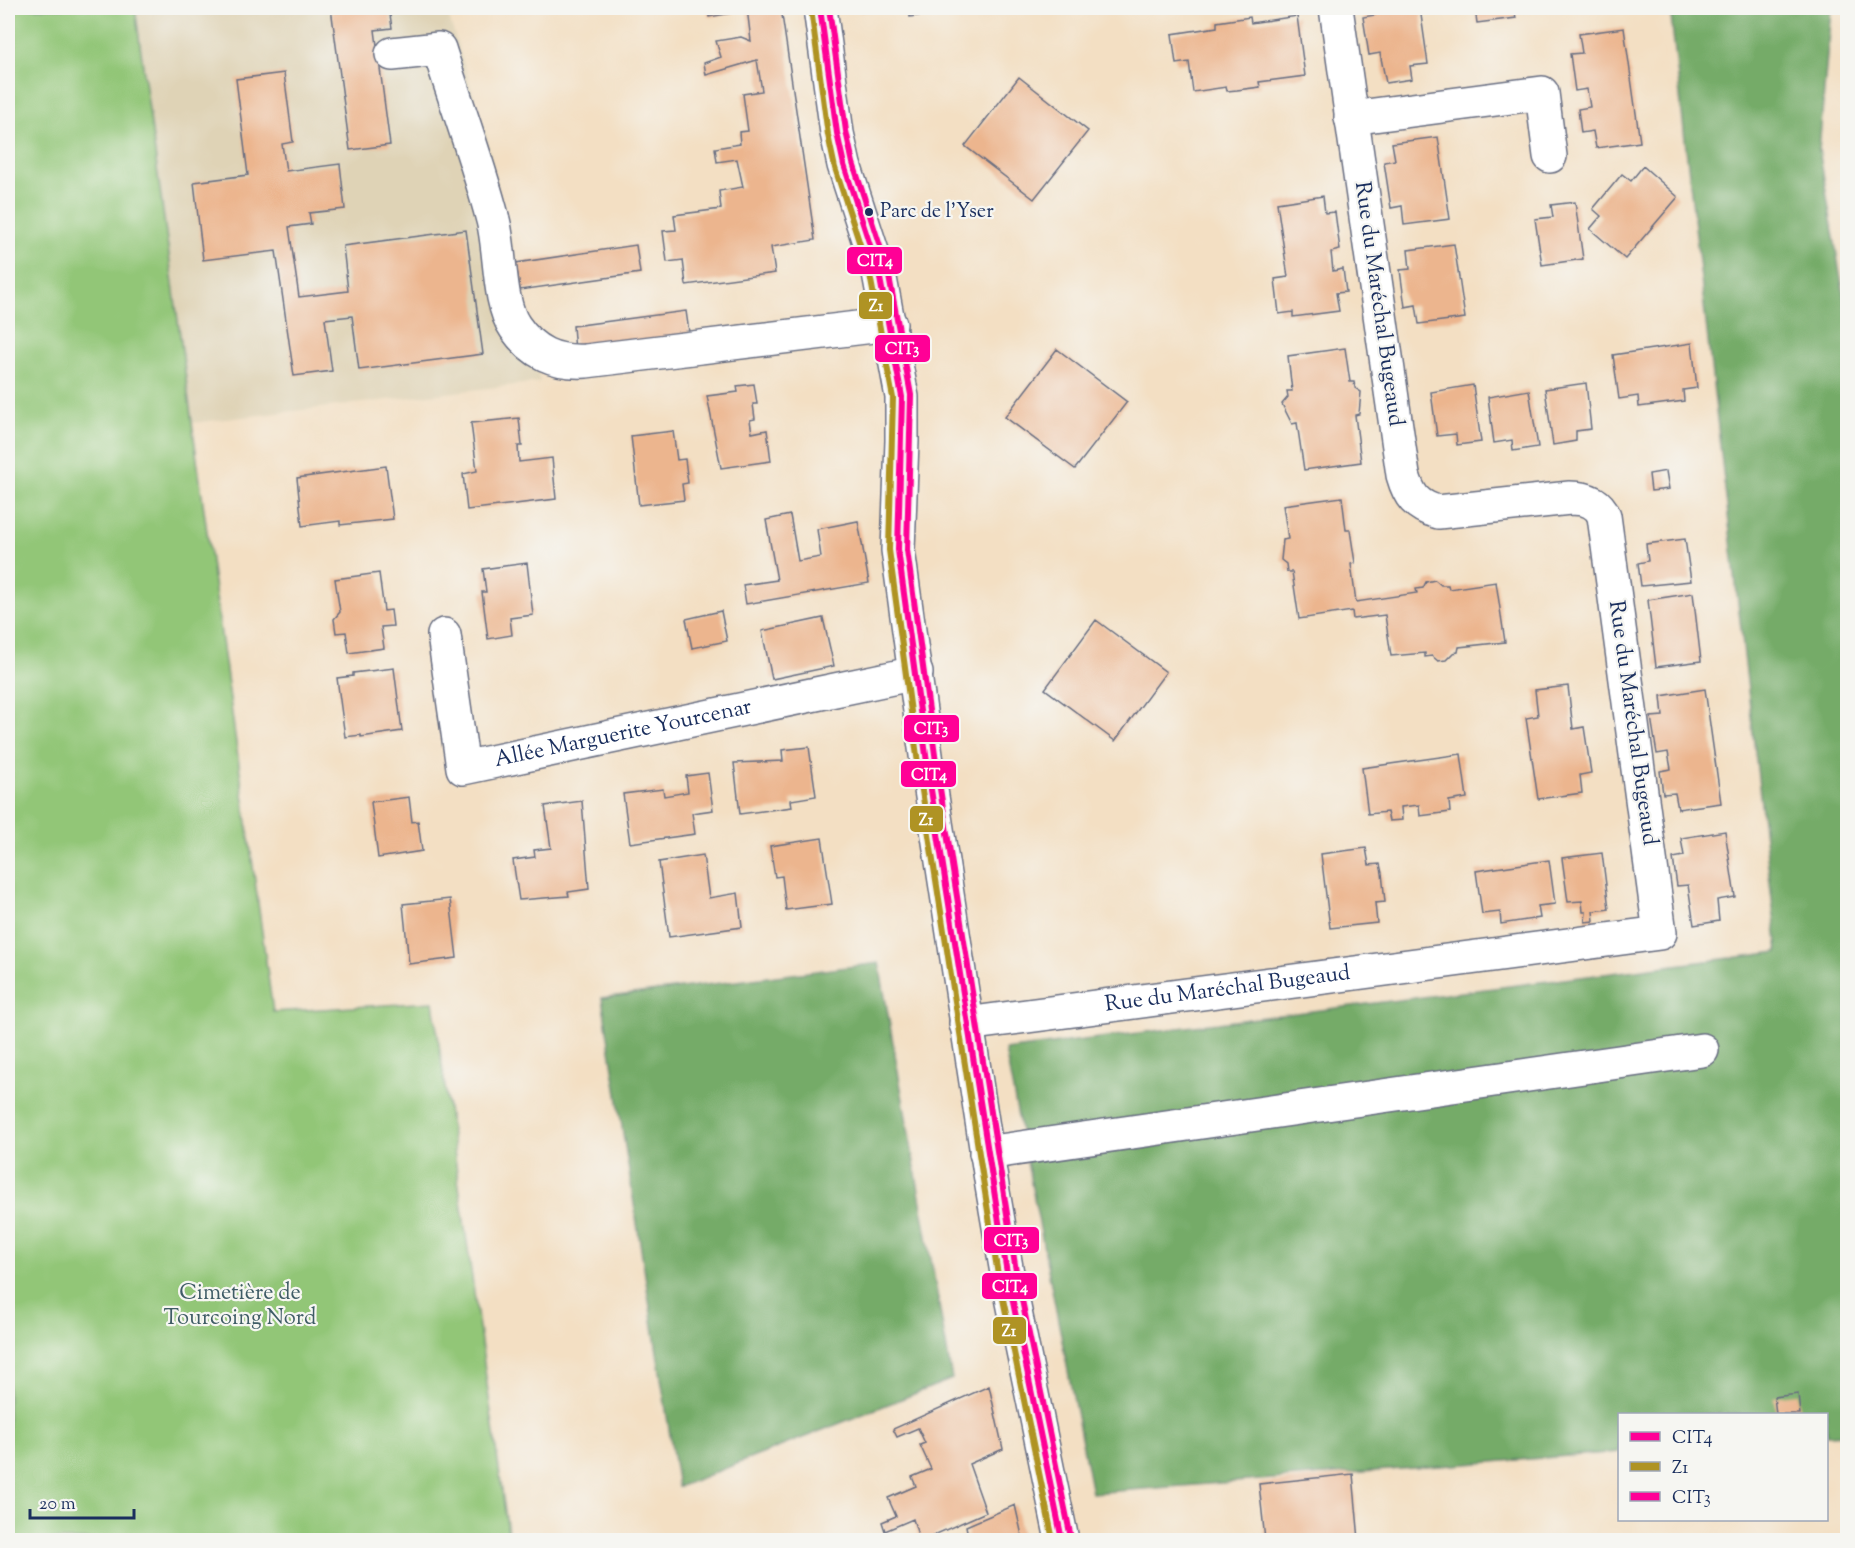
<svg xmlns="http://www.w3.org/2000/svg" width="1855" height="1548" font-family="'Sorts Mill Goudy',serif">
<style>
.built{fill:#dfd3b6}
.green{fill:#92c677;stroke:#567a6a;stroke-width:1.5}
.forest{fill:#75ab68;stroke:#486d63;stroke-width:1.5}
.building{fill:#ecb58e}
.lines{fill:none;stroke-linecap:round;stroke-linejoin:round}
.minor-casing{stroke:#676d81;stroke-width:36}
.major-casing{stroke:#676d81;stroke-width:36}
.minor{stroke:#fff;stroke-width:33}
.major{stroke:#fff;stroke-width:33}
.bus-1-casing{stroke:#f6f6f2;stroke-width:10}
.bus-2-casing{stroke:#f6f6f2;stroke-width:10}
.bus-3-casing{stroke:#f6f6f2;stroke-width:10}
.bus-1{stroke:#ff0096;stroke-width:6}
.bus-2{stroke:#af9324;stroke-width:6}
.bus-3{stroke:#ff0096;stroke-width:6}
.bus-dot{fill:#1b2f5e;stroke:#f6f6f2;stroke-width:2}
.labels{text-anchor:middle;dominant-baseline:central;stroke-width:4.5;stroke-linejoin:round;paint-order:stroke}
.bus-label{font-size:20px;fill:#1b2f5e;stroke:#f6f6f2;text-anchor:start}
.street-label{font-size:22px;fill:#1b2f5e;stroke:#f6f6f2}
.park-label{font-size:22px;fill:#3f5c66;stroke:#f6f6f2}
.line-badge{stroke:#f6f6f2;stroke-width:2}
.badge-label{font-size:16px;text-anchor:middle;font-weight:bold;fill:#fff}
</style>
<rect width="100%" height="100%" fill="#f6f6f2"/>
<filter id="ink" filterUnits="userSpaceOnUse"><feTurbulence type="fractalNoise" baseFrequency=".0167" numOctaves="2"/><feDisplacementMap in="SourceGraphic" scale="12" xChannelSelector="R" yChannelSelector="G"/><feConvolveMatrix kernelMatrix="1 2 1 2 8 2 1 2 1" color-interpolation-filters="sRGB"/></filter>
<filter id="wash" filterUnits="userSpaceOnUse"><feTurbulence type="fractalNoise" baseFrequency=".008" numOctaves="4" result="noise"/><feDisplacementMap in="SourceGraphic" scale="24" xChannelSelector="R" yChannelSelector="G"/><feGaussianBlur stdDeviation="1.35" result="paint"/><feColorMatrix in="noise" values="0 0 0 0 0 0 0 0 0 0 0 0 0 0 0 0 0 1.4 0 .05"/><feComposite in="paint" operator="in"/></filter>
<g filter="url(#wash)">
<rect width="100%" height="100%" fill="#f3dfc3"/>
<path class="built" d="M 135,8 L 446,8 L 486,134 L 516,263 L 540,382 L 192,423 Z"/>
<path class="green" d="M 8,8 L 135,8 L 273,1012 L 433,1002 L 509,1540 L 8,1540 Z"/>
<path class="forest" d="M 1670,8 L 1831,8 L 1819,150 L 1848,320 L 1847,1434 L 1827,1435 L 1826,1414 L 1620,1414 L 1619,1452 L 1092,1493 L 1005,1050 L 1778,952 Z
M 879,963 L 952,1379 L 678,1487 L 602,998 Z"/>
<g id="blocks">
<path class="building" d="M 331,8 L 389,8 L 392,28 L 375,30 L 390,145 L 350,150 Z
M 707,8 L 732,8 L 733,13 L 709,17 Z
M 747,8 L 781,8 L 815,240 L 771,247 L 775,273 L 686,285 L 683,260 L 667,262 L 663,231 L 676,230 L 674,215 L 721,209 L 719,191 L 743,187 L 737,159 L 717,162 L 715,148 L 740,144 L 739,132 L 748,131 L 743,94 L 762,91 L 757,60 L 706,75 L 704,63 L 721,57 L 716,41 L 741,37 L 751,41 Z
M 860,8 L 880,8 L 880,9 L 860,12 Z
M 909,8 L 964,8 L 964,9 L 910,17 Z
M 1374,8 L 1420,8 L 1428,64 L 1410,66 L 1412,79 L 1386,83 L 1380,53 L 1369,55 L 1363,17 L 1375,15 Z
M 1475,8 L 1514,8 L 1516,18 L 1477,23 Z
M 1297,16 L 1305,76 L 1259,82 L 1260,87 L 1237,90 L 1227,91 L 1226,87 L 1193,92 L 1189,62 L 1176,64 L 1172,34 L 1217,27 L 1217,22 L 1250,17 L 1251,23 Z
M 1624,28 L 1640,142 L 1596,148 L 1593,131 L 1581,133 L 1578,109 L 1590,107 L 1587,89 L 1575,91 L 1570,54 L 1582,53 L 1579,34 Z
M 284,73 L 293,142 L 282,144 L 286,171 L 340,164 L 345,209 L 309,213 L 311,224 L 289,227 L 299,297 L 348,291 L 343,246 L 466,230 L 483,354 L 359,370 L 352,316 L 325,319 L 332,371 L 294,376 L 276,251 L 203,260 L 194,182 L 248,175 L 236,79 Z
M 1019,77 L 1088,131 L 1034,199 L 965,146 Z
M 1438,137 L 1450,219 L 1404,225 L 1402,206 L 1391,208 L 1384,162 L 1395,160 L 1392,143 Z
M 1643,166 L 1678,197 L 1625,259 L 1590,229 L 1601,216 L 1593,209 L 1622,174 L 1631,181 Z
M 1323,196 L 1325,213 L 1335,212 L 1340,250 L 1331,252 L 1333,271 L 1343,269 L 1346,292 L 1336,293 L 1339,311 L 1293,317 L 1293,312 L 1279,314 L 1275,279 L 1288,277 L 1277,203 Z
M 1575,202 L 1583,259 L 1542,265 L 1535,219 L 1553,217 L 1551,205 Z
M 1454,244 L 1465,318 L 1419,324 L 1416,305 L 1405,307 L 1400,270 L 1410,269 L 1408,250 Z
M 636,245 L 640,273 L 520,290 L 516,263 Z
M 686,311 L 690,339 L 575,351 L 573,326 Z
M 1692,343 L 1697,388 L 1683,390 L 1684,401 L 1639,407 L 1638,396 L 1619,399 L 1613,355 Z
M 1345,348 L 1350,382 L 1354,382 L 1355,388 L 1361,392 L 1359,414 L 1355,415 L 1361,462 L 1304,470 L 1297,423 L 1292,424 L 1282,404 L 1288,397 L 1287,391 L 1292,391 L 1288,356 Z
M 1057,349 L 1127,402 L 1075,469 L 1005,417 Z
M 1586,383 L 1591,429 L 1576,431 L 1576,441 L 1553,445 L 1545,389 Z
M 754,384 L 757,404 L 753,404 L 755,419 L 750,420 L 752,433 L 767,430 L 771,461 L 721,468 L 707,396 L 738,392 L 737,386 Z
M 1473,385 L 1481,442 L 1457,445 L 1456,434 L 1437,436 L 1431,392 Z
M 1529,390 L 1538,447 L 1513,451 L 1512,440 L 1494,443 L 1488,397 Z
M 519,418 L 522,446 L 518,446 L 519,462 L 552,458 L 556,499 L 467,510 L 463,474 L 477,471 L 471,423 Z
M 673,431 L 677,460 L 685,459 L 688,483 L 682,484 L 684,500 L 639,505 L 631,436 Z
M 386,466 L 393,519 L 340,525 L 340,521 L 302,526 L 297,478 Z
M 1666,471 L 1669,489 L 1651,491 L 1649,474 Z
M 1342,497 L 1346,530 L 1350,530 L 1355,563 L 1351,564 L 1356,602 L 1417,593 L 1416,589 L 1423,588 L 1426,582 L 1435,580 L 1441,585 L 1448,585 L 1449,589 L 1496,582 L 1505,642 L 1459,647 L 1458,652 L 1453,653 L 1446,660 L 1438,661 L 1432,656 L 1425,657 L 1425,653 L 1391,656 L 1385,615 L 1353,619 L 1352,611 L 1299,619 L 1292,572 L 1287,572 L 1286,564 L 1281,560 L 1283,540 L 1288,539 L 1283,505 Z
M 790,515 L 798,561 L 821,557 L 817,529 L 858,521 L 869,583 L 746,604 L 743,585 L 777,580 L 766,520 Z
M 1685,539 L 1691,581 L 1641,586 L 1638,563 L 1648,561 L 1646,544 Z
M 527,563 L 533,615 L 510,618 L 512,635 L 488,639 L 482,592 L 486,592 L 483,569 Z
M 379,573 L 384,611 L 391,610 L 393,626 L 381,627 L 384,648 L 349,653 L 346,632 L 336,633 L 334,619 L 340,612 L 335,579 Z
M 1693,593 L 1701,661 L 1656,667 L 1648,600 Z
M 721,611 L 727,641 L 692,648 L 686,619 Z
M 823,618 L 834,666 L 772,679 L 762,631 Z
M 1096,620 L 1166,672 L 1115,741 L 1045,689 Z
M 394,668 L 402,731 L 361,737 L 361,735 L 345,737 L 337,678 L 353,676 L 353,673 Z
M 1568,686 L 1573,729 L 1584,727 L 1591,773 L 1580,775 L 1582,793 L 1538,799 L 1526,718 L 1538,716 L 1535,690 Z
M 1705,689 L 1721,803 L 1678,809 L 1675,793 L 1663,794 L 1660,771 L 1671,769 L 1668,752 L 1657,754 L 1651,717 L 1663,716 L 1661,696 Z
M 809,747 L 816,796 L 791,800 L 792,807 L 740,814 L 734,763 L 783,761 L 782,750 Z
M 1461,754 L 1467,798 L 1449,801 L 1450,812 L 1420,816 L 1419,805 L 1401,807 L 1402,820 L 1389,821 L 1387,812 L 1368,814 L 1362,768 Z
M 708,773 L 713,810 L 692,813 L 695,834 L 630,843 L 623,794 L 663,789 L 664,796 L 688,792 L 686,776 Z
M 409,797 L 412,822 L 418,821 L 422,851 L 378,858 L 371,802 Z
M 582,801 L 589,889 L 568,892 L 569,896 L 519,900 L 513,860 L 535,857 L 534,850 L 551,848 L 545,806 Z
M 1725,831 L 1735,897 L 1717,900 L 1719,921 L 1694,925 L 1688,885 L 1677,886 L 1673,858 L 1684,856 L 1681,838 Z
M 822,838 L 832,904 L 786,910 L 782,876 L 775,877 L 770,846 Z
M 1366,848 L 1369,865 L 1380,864 L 1382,873 L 1385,902 L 1375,903 L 1377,923 L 1330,928 L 1321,854 Z
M 1602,853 L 1609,909 L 1593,911 L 1594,921 L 1585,922 L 1586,912 L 1583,912 L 1582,901 L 1568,902 L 1562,858 Z
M 703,855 L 709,898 L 738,893 L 742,927 L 669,937 L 659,862 Z
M 1549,860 L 1555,904 L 1538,906 L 1540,918 L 1501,924 L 1500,912 L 1482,914 L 1476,871 Z
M 450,899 L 457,958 L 409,964 L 403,904 Z
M 989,1386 L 1003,1449 L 969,1464 L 986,1512 L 934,1535 L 936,1539 L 932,1540 L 906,1540 L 918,1535 L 913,1519 L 885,1531 L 882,1522 L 896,1516 L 888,1498 L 916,1486 L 912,1477 L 931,1469 L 920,1445 L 925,1443 L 918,1428 L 897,1437 L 893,1429 Z
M 1798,1394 L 1800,1414 L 1776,1414 L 1774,1397 Z
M 1353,1474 L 1359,1540 L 1265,1540 L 1259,1484 Z
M 1015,1505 L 1023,1540 L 954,1540 L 968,1536 L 966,1526 Z"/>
</g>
</g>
<g filter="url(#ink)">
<use href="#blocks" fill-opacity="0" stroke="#676d81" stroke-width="1.5"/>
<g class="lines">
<defs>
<g id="minor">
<path d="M 392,54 L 439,49 C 457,106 478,162 493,220 C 501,250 498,303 515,327 C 533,353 555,363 586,361 L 890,324"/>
<path d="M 1351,118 L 1542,93 L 1550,156"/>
<path id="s1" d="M 444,635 L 463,768 L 916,673"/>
<path id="s2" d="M 966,1024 L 1660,933 L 1604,516 C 1598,501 1585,498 1570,498 L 1438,512 C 1416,506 1409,496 1403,475 L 1336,8"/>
<path d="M 986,1153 L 1702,1050"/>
</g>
<path id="major" d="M 820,8 L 837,133 L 844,165 L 879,273 L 902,397 L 902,441 L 898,550 L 929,777 L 992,1186 L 1007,1273 L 1062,1540"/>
</defs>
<use href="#minor" class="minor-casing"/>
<use href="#major" class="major-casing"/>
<use href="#minor" class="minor"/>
<use href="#major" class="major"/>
<defs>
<path id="bus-1" d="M 820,8 L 837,133 L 844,165 L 879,273 L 902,397 L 898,550 L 929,777 L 1007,1273 L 1062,1540"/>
<path id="bus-2" d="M 811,9 L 828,135 L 835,168 L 870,275 L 893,398 L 889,550 L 920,778 L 998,1275 L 1053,1540"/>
<path id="bus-3" d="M 829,8 L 846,131 L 853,163 L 888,271 L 911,395 L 907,550 L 938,776 L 1016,1271 L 1071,1538"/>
</defs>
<use href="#bus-1" class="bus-1-casing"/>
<use href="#bus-2" class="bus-2-casing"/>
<use href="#bus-3" class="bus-3-casing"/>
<use href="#bus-1" class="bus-1"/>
<use href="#bus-2" class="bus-2"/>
<use href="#bus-3" class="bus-3"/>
</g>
</g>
<circle class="bus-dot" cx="869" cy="212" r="5"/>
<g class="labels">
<g class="bus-label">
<text x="880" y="212">Parc de l'Yser</text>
</g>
<g class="street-label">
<text transform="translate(1378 304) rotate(82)">Rue du Maréchal Bugeaud</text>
<text transform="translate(1632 723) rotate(82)">Rue du Maréchal Bugeaud</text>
<text stroke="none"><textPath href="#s1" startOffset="298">Allée Marguerite Yourcenar</textPath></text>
<text stroke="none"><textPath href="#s2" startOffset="264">Rue du Maréchal Bugeaud</textPath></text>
</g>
<g class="park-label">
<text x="240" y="1294">Cimetière de<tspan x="240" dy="25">Tourcoing Nord</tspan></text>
</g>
</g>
<g class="line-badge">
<rect x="846" y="246" width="57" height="29" rx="6" fill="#ff0096"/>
<rect x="858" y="291" width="35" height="29" rx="6" fill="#af9324"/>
<rect x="874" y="334" width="57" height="29" rx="6" fill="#ff0096"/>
<rect x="903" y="714" width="57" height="29" rx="6" fill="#ff0096"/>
<rect x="900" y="760" width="57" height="28" rx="6" fill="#ff0096"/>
<rect x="909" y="805" width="35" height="28" rx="6" fill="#af9324"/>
<rect x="983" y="1226" width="57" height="28" rx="6" fill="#ff0096"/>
<rect x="981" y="1272" width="57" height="28" rx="6" fill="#ff0096"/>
<rect x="992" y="1316" width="35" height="29" rx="6" fill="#af9324"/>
</g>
<g class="badge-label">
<text x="875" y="266">CIT4</text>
<text x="876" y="311">Z1</text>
<text x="902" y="354">CIT3</text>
<text x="931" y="734">CIT3</text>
<text x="929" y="780">CIT4</text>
<text x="926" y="825">Z1</text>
<text x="1011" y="1246">CIT3</text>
<text x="1010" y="1292">CIT4</text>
<text x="1009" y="1336">Z1</text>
</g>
<rect width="1855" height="1548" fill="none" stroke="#f6f6f2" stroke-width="30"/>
<rect x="1618" y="1413" width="210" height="108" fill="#f6f6f2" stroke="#9ea6b7" stroke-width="1.5"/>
<rect x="1630" y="1432" width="30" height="9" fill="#ff0096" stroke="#9ea6b7" stroke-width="1.5"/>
<text x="1672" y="1443" font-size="18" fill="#1b2f5e">CIT4</text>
<rect x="1630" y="1462" width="30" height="9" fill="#af9324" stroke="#9ea6b7" stroke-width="1.5"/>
<text x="1672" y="1473" font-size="18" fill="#1b2f5e">Z1</text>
<rect x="1630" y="1492" width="30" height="9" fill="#ff0096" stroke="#9ea6b7" stroke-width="1.5"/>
<text x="1672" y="1503" font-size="18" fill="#1b2f5e">CIT3</text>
<path d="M30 1509v9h104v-9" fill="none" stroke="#1b2f5e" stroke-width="3"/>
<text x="39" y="1509" font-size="18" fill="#1b2f5e" stroke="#f6f6f2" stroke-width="4.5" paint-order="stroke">20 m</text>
</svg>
